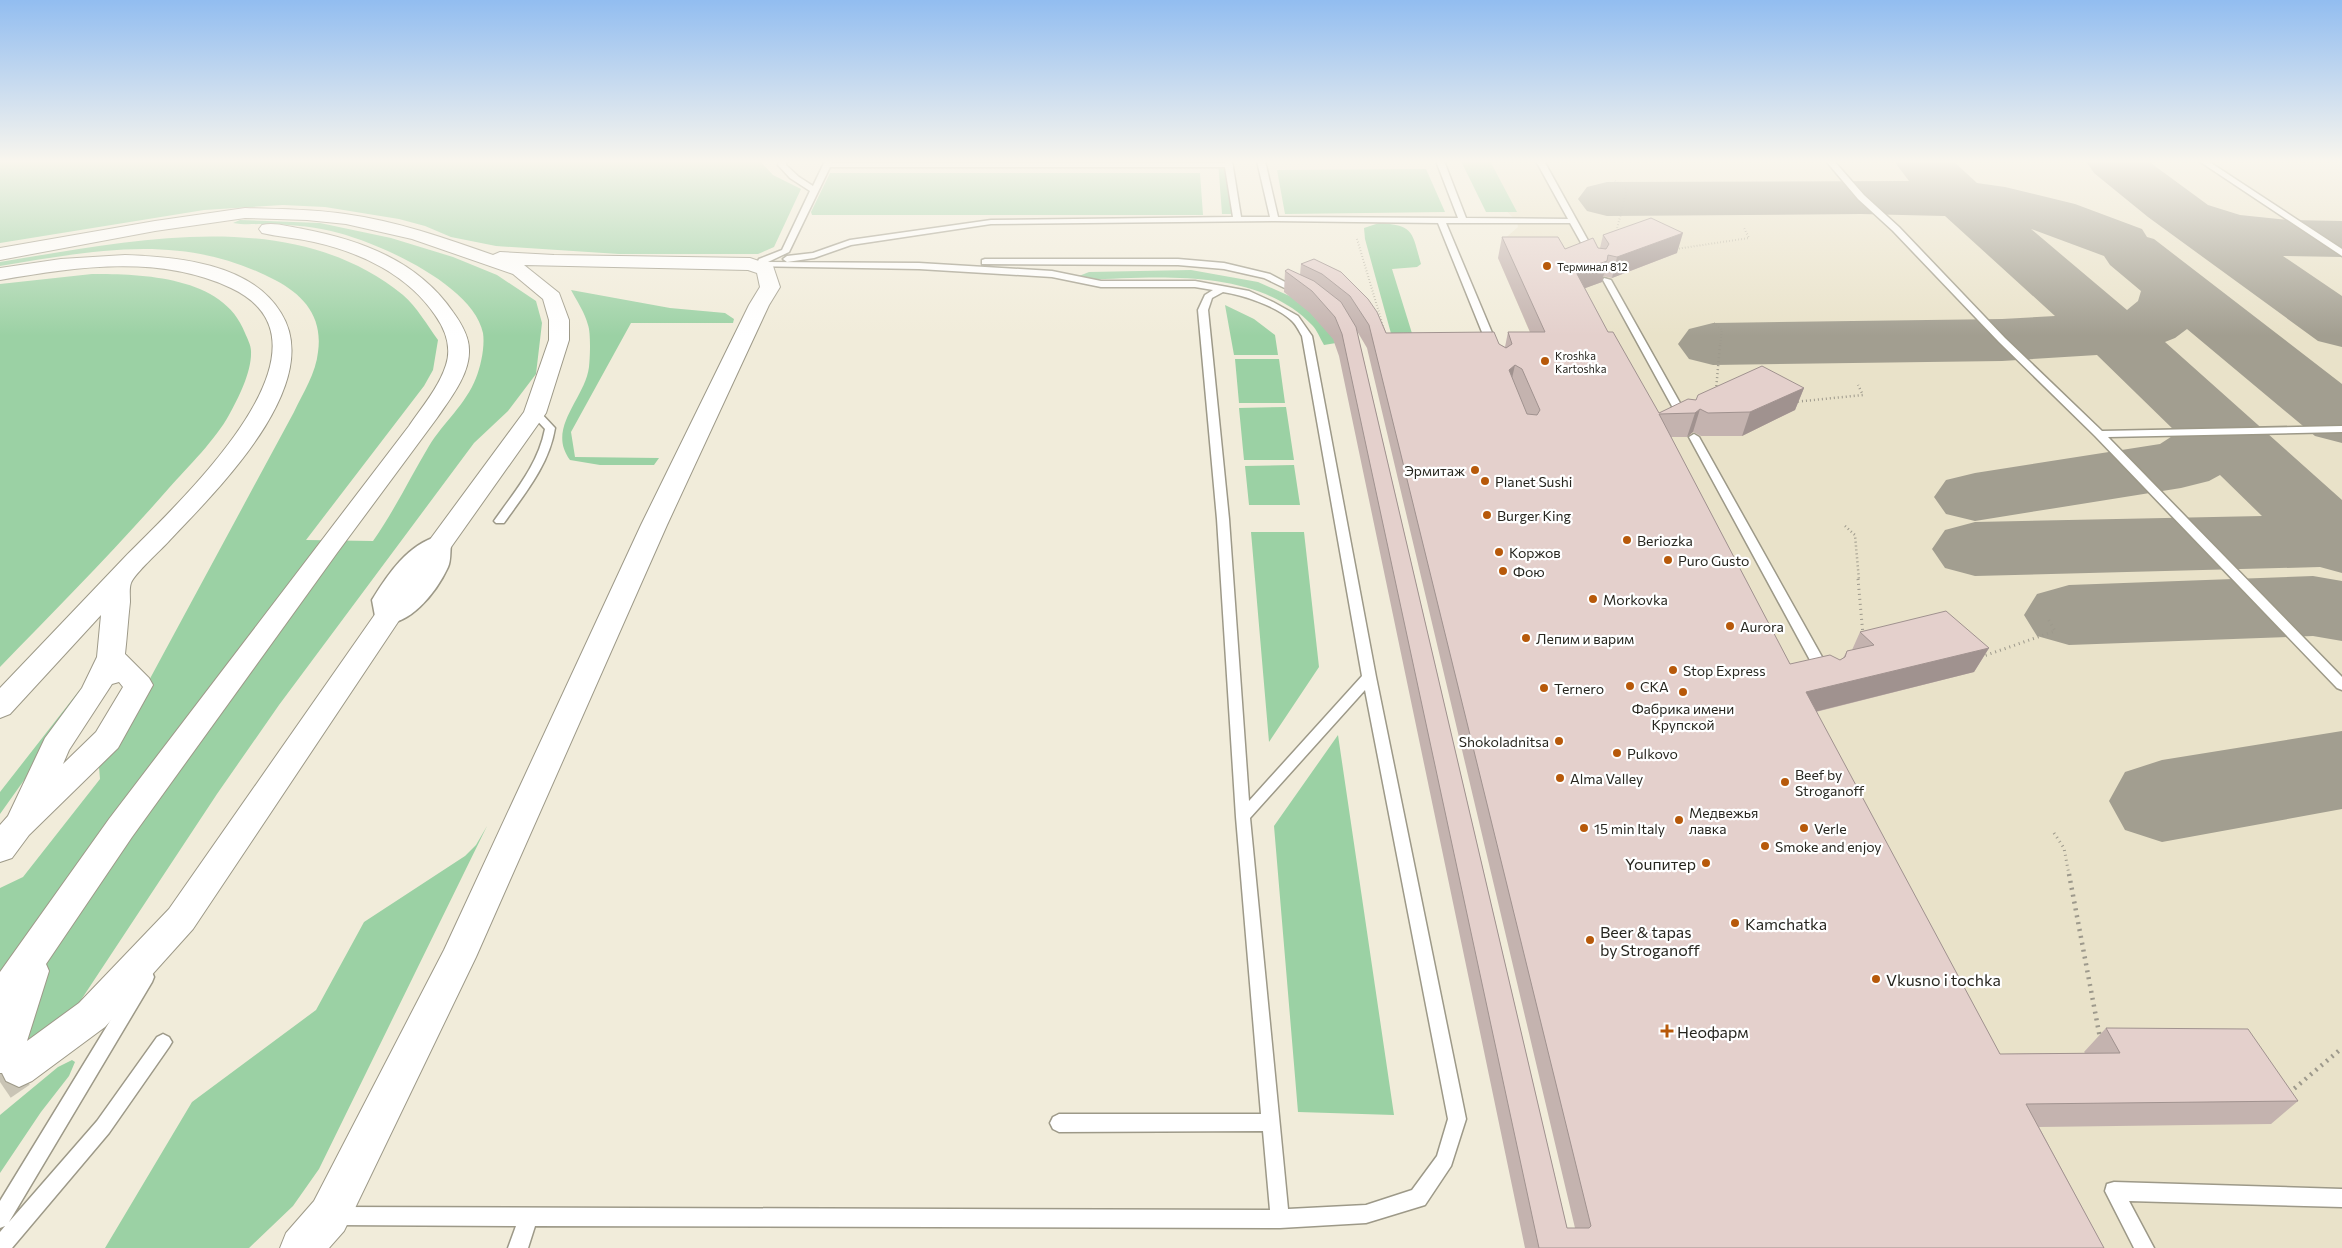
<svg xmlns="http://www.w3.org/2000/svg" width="2342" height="1248" font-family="Commissioner,sans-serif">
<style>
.built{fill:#e9e2c9}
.green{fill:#9bd1a4}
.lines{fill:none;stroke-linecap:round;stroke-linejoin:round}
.taxiway{fill:#a29e90;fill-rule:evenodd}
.secondary-tunnel{stroke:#c9c4b5;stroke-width:38;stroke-dasharray:38 19;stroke-linecap:butt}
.lane-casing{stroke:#9d9988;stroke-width:3}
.street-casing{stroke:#9d9988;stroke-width:3}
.secondary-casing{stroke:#9d9988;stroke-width:2}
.path-far3{stroke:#9d998c;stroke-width:2;stroke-dasharray:0.5 2.5;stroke-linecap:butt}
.path-far2{stroke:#9d998c;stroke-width:2.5;stroke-dasharray:1 3;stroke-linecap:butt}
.path-far1{stroke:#9d998c;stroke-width:3;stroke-dasharray:1 4;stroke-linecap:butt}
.path{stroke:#9d998c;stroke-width:4.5;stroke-dasharray:2 5;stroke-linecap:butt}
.lane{fill:#fff;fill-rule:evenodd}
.street{fill:#fff;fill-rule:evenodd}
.secondary{fill:#fff;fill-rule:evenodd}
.wall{fill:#c4b3af;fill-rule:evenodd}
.shaded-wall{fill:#a0928f}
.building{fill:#e4d0cc;stroke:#a0928f;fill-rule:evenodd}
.poi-dot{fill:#b7590a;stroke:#fff;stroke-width:2}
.labels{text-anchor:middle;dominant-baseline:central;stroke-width:4.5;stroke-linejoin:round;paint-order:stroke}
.far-poi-label{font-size:11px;fill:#27261f;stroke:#fff;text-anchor:start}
.poi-label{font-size:14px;fill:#27261f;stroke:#fff;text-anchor:start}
.near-poi-label{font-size:16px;fill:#27261f;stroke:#fff;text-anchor:start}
</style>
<rect width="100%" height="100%" fill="#f1ecda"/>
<path class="built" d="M 1478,161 L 2342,161 L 2342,1248 L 1655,1248 L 1531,335 L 1498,258 L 1514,258 L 1504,249 L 1502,241 L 1518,227 L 1517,222 L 1501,205 Z"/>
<path class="green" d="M 0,161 L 760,161 L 773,175 L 801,189 L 774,247 L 758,254 L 619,254 L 496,246 L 451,237 L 425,226 L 399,219 L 325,207 L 283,205 L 204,210 L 0,243 Z
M 1218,161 L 1227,161 L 1232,214 L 1222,214 Z
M 1461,161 L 1490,161 L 1517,212 L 1486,212 Z
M 1426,169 L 1445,212 L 1285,214 L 1277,170 Z
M 830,173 L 1200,173 L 1203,215 L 812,215 L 811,212 Z
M 240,220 L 320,223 L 391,238 L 453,257 L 497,275 L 536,301 L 542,323 L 536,374 L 508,411 L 474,443 L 279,705 L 217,794 L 77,1006 L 0,1065 L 0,888 L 23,877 L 100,779 L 99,767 L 146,686 L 294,412 C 303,393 316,373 318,352 C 323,317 304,295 275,280 C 183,232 98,250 0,266 L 0,262 C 129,241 292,204 403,295 C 417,307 427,325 438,340 L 433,370 L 424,386 L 306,540 L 373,541 C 394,511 410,478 429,446 C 443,423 466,404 476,378 C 481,366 485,346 483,333 C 473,284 375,241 331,231 C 309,226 285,224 263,224 C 253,224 243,225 233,223 Z
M 1379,223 C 1415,225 1412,233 1421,264 L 1417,267 L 1392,269 L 1415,343 L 1395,348 L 1365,239 L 1364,228 Z
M 1191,270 L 1258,282 L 1303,302 L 1342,342 L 1324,345 C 1320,338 1317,330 1312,325 C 1258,268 1158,277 1088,280 L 1079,276 L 1089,272 Z
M 92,274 C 142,274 224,276 245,333 C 247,338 251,345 251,351 C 252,371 239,397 229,415 C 216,439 188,467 169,488 C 115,550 57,608 0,667 L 0,284 Z
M 571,290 L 670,308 L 725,313 L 734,319 L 733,323 L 631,323 L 571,432 L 575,457 L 659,458 L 654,465 L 600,465 L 570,460 C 546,428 585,399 589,367 C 590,359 591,333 588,325 C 585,313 577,301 571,290 Z
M 1225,305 L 1254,319 L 1275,335 L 1278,355 L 1234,355 Z
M 1235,359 L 1279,359 L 1285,403 L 1239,403 Z
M 1286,407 L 1294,460 L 1244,460 L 1239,408 Z
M 1294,465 L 1300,505 L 1249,505 L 1245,466 Z
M 1251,532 L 1304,532 L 1319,667 L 1269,742 Z
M 89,678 L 86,693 L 0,814 L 0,792 Z
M 1338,735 L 1394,1115 L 1298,1112 L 1274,826 Z
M 487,826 L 319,1169 L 293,1206 L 249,1248 L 105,1248 L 192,1102 L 316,1010 L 364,922 L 465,856 L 476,845 Z
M 72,1060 L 75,1062 L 69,1076 L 41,1112 L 0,1173 L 0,1115 L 58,1067 Z"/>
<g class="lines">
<path class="taxiway" d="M 1894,161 L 1953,161 L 1977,183 L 2005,187 L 2075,204 L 2142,229 L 2147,237 L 2154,239 L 2342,384 L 2342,443 L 2315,436 L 2187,329 L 2175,338 L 2165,342 L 2342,500 L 2342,573 L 2320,567 L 1975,576 L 1945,568 L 1932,549 L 1945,530 L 1975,522 L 2262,516 L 2220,475 L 2209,481 L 2181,488 L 1975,521 L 1946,514 L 1934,497 L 1946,480 L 1975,473 L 2160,444 L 2177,433 L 2097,355 L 2002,361 L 1713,365 L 1689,359 L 1678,344 L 1689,329 L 1713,323 L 2002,319 L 2055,316 L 1945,216 L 1861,214 L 1607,216 L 1587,211 L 1578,199 L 1587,187 L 1607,182 L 1909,181 ZM 2031,229 L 2104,256 L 2110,265 L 2141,291 L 2138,301 L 2127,310 Z
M 2086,161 L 2148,161 L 2208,205 L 2240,215 L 2289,220 L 2342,221 L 2342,257 L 2283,256 L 2342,296 L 2342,347 L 2318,341 L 2148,217 L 2094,173 Z
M 2313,576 L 2342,581 L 2342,641 L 2313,636 L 2069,645 L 2037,636 L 2024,615 L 2037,594 L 2069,585 Z
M 2342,731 L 2342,809 L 2162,842 L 2125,830 L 2109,801 L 2125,772 L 2162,760 Z"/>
<path class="secondary-tunnel" d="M 0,1082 L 19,1069"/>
<defs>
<path id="lane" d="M 779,161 L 787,161 L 786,165 L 799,177 L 813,186 L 825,161 L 833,161 L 832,163 L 1225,163 L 1224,161 L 1232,161 L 1241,217 L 1270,217 L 1257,161 L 1265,161 L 1278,217 L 1458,218 L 1436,161 L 1444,161 L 1466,218 L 1568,219 L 1536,161 L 1544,161 L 1596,255 L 1595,257 L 1589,257 L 1570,223 L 1446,223 L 1498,347 L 1493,350 L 1488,347 L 1438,223 L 1275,221 L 991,224 L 851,245 L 814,258 L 787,262 L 783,259 L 787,256 L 813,253 L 850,240 L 991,220 L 1233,217 L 1225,167 L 830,167 L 789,252 L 768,262 L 919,263 L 1052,271 L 1101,281 L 1195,281 L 1249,291 L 1273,302 L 1298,316 L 1312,336 L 1376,677 L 1466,1119 L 1451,1166 L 1425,1205 L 1366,1223 L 1280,1228 L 535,1226 L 528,1248 L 508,1248 L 516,1226 L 334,1225 L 327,1223 L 325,1216 L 327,1209 L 334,1207 L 1270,1210 L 1263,1131 L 1059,1132 L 1053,1129 L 1050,1123 L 1053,1117 L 1059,1114 L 1261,1114 L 1236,817 L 1217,519 L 1198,310 L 1205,295 L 1213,290 L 1195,287 L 1101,287 L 1052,277 L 919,269 L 750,266 L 750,262 L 758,261 L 759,259 L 782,250 L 810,191 L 790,178 L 778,165 ZM 1223,292 C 1243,295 1276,306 1291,320 C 1296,324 1299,331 1302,336 L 1362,676 L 1249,801 L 1229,519 L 1208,310 L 1212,298 ZM 1365,690 L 1448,1119 L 1437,1156 L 1412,1190 L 1366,1205 L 1288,1209 L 1250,818 Z
M 1826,161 L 1834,161 L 1864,195 L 1899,227 L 2005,338 L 2102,431 L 2342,426 L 2342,432 L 2108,437 L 2342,677 L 2342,690 L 2337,688 L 2095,436 L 1999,342 L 1893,231 L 1858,199 Z
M 2199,161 L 2208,161 L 2342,249 L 2342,256 Z
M 985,259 L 1178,259 L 1224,263 L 1270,274 L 1302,291 L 1295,293 L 1264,278 L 1224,269 L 1178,265 L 982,264 L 982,260 Z
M 1604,278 L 1611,280 L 1689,419 L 1688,421 L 1684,422 L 1679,419 L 1603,280 Z
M 535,410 L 539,411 L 555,428 C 549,465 525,493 504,523 L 496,523 L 494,521 C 515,491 538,465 545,429 L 530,413 Z
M 1694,434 L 1699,437 L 1831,673 L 1829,676 L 1824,678 L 1817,673 L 1689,437 Z
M 146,970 L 152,972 L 154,977 L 152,982 L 9,1222 L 97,1121 L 157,1037 L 163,1034 L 169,1037 L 172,1042 L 169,1047 L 109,1133 L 12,1248 L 0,1248 L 0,1232 L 5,1226 L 0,1228 L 0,1201 L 140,972 Z
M 2114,1182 L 2342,1189 L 2342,1207 L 2129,1201 L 2154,1248 L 2134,1248 L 2105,1191 L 2107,1184 Z"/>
<path id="street" d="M 439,536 L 448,539 L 451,544 C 450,551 451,561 448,567 C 437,591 408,630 379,622 L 375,616 L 372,600 C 388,574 408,544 439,536 ZM 423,567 L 405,593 L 401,596 L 418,571 Z"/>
<path id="secondary" d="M 245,208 C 278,209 312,209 345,214 C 396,221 445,238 493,255 L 500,252 L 554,255 L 750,258 L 773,266 L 780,287 L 769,305 L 667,525 L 476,957 L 344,1231 L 329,1248 L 280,1248 L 286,1233 L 314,1201 L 444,950 L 641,525 L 749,305 L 760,287 L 757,273 L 748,270 L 524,265 L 559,293 L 569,320 L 569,340 L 546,413 L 398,622 L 193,929 L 105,1027 L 32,1081 L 19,1087 L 6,1081 L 2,1073 L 0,1073 L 0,972 L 109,819 L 409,426 C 422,407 439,387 446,365 C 452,347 445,329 435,315 C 408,275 360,252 314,242 C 297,238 279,237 262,233 L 259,229 L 262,225 C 275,222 290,227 303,229 C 361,240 418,261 453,312 C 461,323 469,336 469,350 C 470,374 450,399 437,418 L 337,553 L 132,837 L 46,964 L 49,971 L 27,1041 L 79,1003 L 169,909 L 378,610 L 524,412 L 549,340 L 549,320 L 543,299 L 513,274 L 412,239 L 346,224 L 307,220 L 245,218 L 155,231 L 0,260 L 0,248 L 155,221 Z
M 125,255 C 177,257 251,263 281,313 C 326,385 215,492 169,541 C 162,549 134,574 131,583 C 129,588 130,596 130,602 C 128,619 127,637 125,654 L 149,678 L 153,685 L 118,748 L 29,835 L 12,858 L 0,862 L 0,825 L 8,816 L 45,738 L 82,688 L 97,657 L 101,615 L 10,714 L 0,718 L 0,688 C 41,645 82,602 123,559 C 170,510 354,346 231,288 C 158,254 77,267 0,280 L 0,268 L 61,259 ZM 119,682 L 123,687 L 96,732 L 63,764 L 69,750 L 112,684 Z"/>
</defs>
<use href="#lane" class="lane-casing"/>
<use href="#street" class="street-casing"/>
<use href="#secondary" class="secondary-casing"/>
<path class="path-far3" d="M 1615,181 L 1627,189 L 1616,233
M 1357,239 L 1386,336
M 1676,249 L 1749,238 L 1744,228
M 1714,323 L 1722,330 L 1720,346"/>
<path class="path-far2" d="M 1716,390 L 1720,345
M 1794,402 L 1863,395 L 1858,385
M 1845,526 L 1855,535 L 1859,580"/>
<path class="path-far1" d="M 1858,579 L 1863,635
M 1981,657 L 2055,631 L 2047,617
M 2054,833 L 2064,848 L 2069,875"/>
<path class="path" d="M 2069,874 L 2100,1038
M 2289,1093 L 2342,1048"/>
<use href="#lane" class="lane"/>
<use href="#street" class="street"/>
<use href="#secondary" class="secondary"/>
</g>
<path class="wall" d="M 1603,235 L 1677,253 L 1612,278 L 1603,276 L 1602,282 L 1585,288 L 1608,332 L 1659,413 L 1696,400 L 1804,388 L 1795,410 L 1742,436 L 1701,436 L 1693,432 L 1687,437 L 1671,437 L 1790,664 L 1840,660 L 1843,658 L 1847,651 L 1852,650 L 1860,632 L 1989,648 L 1974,672 L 1816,712 L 2000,1054 L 2085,1053 L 2084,1052 L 2106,1028 L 2298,1101 L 2271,1124 L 2039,1127 L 2104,1248 L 1525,1248 L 1339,356 L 1333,339 L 1310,313 L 1284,292 L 1285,271 L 1300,275 L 1301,264 L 1341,272 L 1386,333 L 1499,344 L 1505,347 L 1508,332 L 1530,332 L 1498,258 L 1502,237 L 1565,249 L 1600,248 ZM 1357,331 L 1367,348 L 1575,1228 L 1567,1228 Z"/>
<path class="shaded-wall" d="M 1683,233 L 1677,253 L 1612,278 L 1617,257 Z
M 1607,261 L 1602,282 L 1572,293 L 1576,272 Z
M 1515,365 L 1510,387 L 1509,370 Z
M 1804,388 L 1795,410 L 1742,436 L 1750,412 Z
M 1700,409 L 1693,432 L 1687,437 L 1695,413 Z
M 1989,648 L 1974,672 L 1794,717 L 1806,692 Z"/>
<path class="building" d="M 1651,218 L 1683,233 L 1617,257 L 1608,255 L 1607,261 L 1576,272 L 1608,332 L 1613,332 L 1659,413 L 1688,399 L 1696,400 L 1698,395 L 1762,366 L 1804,388 L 1750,412 L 1708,413 L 1700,409 L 1695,413 L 1659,414 L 1790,664 L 1830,655 L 1840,660 L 1845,657 L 1847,651 L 1874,645 L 1860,632 L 1946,611 L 1989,648 L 1806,692 L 2000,1054 L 2120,1053 L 2106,1028 L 2248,1029 L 2298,1101 L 2026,1104 L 2104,1248 L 1539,1248 L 1342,334 L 1335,317 L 1312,291 L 1285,271 L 1288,269 L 1314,281 L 1341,302 L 1356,327 L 1567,1228 L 1589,1228 L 1591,1226 L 1369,325 L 1350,296 L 1322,274 L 1301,264 L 1314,259 L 1341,272 L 1368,299 L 1377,312 L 1386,333 L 1494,332 L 1499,344 L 1506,348 L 1512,344 L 1508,332 L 1545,332 L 1502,237 L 1558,237 L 1565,249 L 1593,238 L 1598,248 L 1606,249 L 1609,244 L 1603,235 ZM 1515,365 L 1522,369 L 1540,410 L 1537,415 L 1527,414 L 1509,370 Z"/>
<linearGradient id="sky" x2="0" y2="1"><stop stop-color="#92bdf0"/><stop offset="0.48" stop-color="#f9f6ee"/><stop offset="1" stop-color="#f9f6ee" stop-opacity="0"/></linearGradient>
<rect width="2342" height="336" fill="url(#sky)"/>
<g class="poi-dot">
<circle cx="1547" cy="266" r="5"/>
<circle cx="1545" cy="361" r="5"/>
<circle cx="1475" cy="470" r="5"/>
<circle cx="1485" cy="481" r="5"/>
<circle cx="1487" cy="515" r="5"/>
<circle cx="1627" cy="540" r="5"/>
<circle cx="1499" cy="552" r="5"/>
<circle cx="1668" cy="560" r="5"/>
<circle cx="1503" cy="571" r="5"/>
<circle cx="1593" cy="599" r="5"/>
<circle cx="1730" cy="626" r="5"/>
<circle cx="1526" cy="638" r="5"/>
<circle cx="1673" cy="670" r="5"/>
<circle cx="1630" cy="686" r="5"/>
<circle cx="1544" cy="688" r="5"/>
<circle cx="1683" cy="692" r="5"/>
<circle cx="1559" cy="741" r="5"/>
<circle cx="1617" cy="753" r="5"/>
<circle cx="1560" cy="778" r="5"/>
<circle cx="1785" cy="782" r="5"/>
<circle cx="1679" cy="820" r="5"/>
<circle cx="1584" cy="828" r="5"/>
<circle cx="1804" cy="828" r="5"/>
<circle cx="1765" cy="846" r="5"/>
<circle cx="1706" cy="863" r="5"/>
<circle cx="1735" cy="923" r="5"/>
<circle cx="1590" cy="940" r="5"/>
<circle cx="1876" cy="979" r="5"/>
<path d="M1664.5 1023.5h5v5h5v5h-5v5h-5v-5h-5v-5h5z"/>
</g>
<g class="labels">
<g class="far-poi-label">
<text x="1557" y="266">Терминал 812</text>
<text x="1555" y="355">Kroshka<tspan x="1555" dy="13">Kartoshka</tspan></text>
</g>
<g class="poi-label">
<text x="1465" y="470" text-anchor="end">Эрмитаж</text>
<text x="1495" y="481">Planet Sushi</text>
<text x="1497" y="515">Burger King</text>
<text x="1637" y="540">Beriozka</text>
<text x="1509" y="552">Коржов</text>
<text x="1678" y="560">Puro Gusto</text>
<text x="1513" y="571">Фою</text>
<text x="1603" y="599">Morkovka</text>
<text x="1740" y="626">Aurora</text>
<text x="1536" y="638">Лепим и варим</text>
<text x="1683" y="670">Stop Express</text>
<text x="1640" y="686">СКА</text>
<text x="1554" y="688">Ternero</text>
<text x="1683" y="708" text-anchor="middle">Фабрика имени<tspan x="1683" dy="16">Крупской</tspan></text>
<text x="1549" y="741" text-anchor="end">Shokoladnitsa</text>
<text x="1627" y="753">Pulkovo</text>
<text x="1795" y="774">Beef by<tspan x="1795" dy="16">Stroganoff</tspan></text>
<text x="1570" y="778">Alma Valley</text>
<text x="1689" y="812">Медвежья<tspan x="1689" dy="16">лавка</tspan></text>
<text x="1594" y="828">15 min Italy</text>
<text x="1814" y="828">Verle</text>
<text x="1775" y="846">Smoke and enjoy</text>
</g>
<g class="near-poi-label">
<text x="1696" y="863" text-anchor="end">Youпитер</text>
<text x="1745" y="923">Kamchatka</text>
<text x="1600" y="931">Beer &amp; tapas<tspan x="1600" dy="18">by Stroganoff</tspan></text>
<text x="1886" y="979">Vkusno i tochka</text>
<text x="1677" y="1031">Неофарм</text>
</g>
</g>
</svg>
